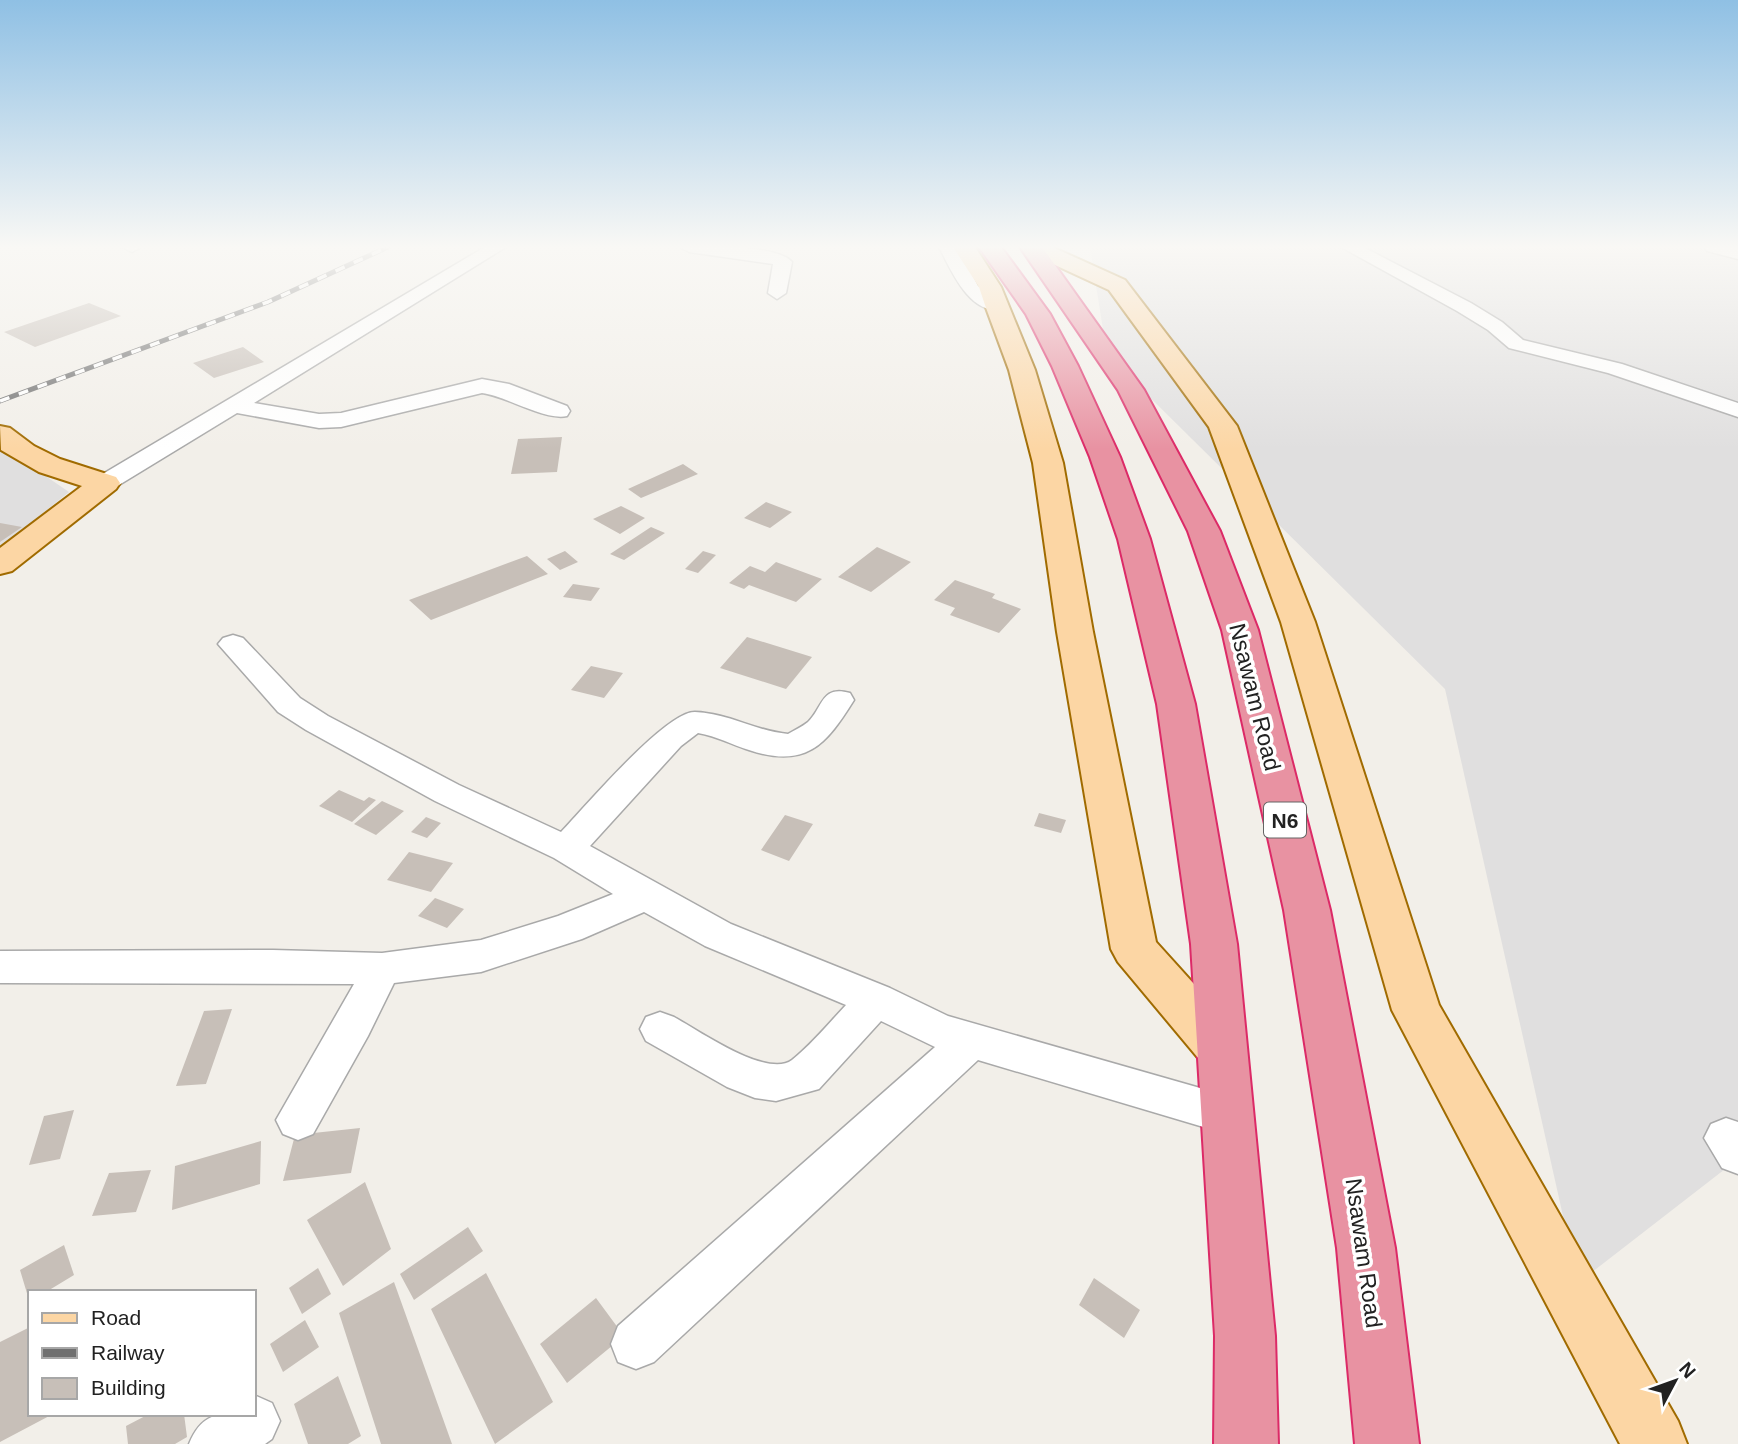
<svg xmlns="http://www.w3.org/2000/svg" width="1738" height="1444" font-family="Arial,sans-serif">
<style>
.residential{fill:#e0dfdf}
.building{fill:#c7bfb8}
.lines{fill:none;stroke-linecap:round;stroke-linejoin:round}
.minor-casing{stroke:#a9a9a9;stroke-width:3}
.major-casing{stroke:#a06b00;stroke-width:4}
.highway-casing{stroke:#dc2a67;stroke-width:4}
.minor{fill:#fff;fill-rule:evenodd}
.major{fill:#fcd6a4;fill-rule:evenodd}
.highway{fill:#e892a2;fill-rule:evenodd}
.rail-casing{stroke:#707070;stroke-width:5}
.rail{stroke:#fff;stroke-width:3.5;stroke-dasharray:10;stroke-linecap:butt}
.labels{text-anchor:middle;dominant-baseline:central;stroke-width:7;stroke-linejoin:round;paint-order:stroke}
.shield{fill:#fff;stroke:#646464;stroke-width:2}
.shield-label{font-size:21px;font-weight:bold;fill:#222}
.street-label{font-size:23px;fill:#222;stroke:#fff}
</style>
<rect width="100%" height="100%" fill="#f2efe9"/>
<path class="residential" d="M 1090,247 L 1738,247 L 1738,1159 L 1578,1283 L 1445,689 L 1107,355 Z
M 0,445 L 69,492 L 0,548 Z"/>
<path class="building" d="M 89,303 L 121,316 L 35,347 L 4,332 Z
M 243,347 L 264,362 L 214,378 L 193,363 Z
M 562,437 L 557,472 L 511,474 L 518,439 Z
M 683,464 L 698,474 L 641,498 L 628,489 Z
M 766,502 L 792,512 L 770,528 L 744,518 Z
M 621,506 L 645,518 L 620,534 L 593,519 Z
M 0,523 L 22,527 L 0,542 Z
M 651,527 L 665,533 L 624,560 L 610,554 Z
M 877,547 L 911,562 L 871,592 L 838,577 Z
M 565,551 L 578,562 L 560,570 L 547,559 Z
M 703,551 L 716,555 L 698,573 L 685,569 Z
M 527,556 L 548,574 L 431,620 L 409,600 Z
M 776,562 L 822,579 L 796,602 L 749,585 L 744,589 L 729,583 L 750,566 L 765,572 Z
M 955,580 L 995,594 L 992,598 L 1021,609 L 999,633 L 950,615 L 955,608 L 934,600 Z
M 573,584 L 600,588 L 591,601 L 563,597 Z
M 747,637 L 812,657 L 786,689 L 720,668 Z
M 591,666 L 623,673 L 604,698 L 571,690 Z
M 339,790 L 364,801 L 369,797 L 376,800 L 352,822 L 319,806 Z
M 382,801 L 404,811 L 376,835 L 354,824 Z
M 1039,813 L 1066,820 L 1061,833 L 1034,826 Z
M 785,815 L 813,824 L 789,861 L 761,850 Z
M 426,817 L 441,823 L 427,838 L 411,832 Z
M 409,852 L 453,863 L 431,892 L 387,880 Z
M 435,898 L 464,909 L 447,928 L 418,916 Z
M 232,1009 L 206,1084 L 176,1086 L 204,1011 Z
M 74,1110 L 60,1159 L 29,1165 L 44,1116 Z
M 360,1128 L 351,1173 L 283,1181 L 295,1135 Z
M 261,1141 L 260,1184 L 172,1210 L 175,1166 Z
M 151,1170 L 136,1212 L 92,1216 L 109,1173 Z
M 365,1182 L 391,1249 L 343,1286 L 307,1220 Z
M 468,1227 L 483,1251 L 414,1300 L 400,1274 Z
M 64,1245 L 74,1275 L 46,1292 L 30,1292 L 29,1300 L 20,1270 Z
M 318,1268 L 331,1294 L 302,1314 L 289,1288 Z
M 486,1273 L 553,1402 L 495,1444 L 431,1309 Z
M 1094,1278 L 1140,1310 L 1124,1338 L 1079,1305 Z
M 394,1282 L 452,1444 L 381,1444 L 339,1313 Z
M 596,1298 L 624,1336 L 567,1383 L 540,1344 Z
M 305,1320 L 319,1347 L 283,1372 L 270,1344 Z
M 30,1327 L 30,1414 L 53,1414 L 0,1442 L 0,1342 Z
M 338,1376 L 361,1436 L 348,1444 L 308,1444 L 294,1404 Z
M 149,1414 L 184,1414 L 187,1437 L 175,1444 L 128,1444 L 126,1426 Z"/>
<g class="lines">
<defs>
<path id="minor" d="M 122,247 L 141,247 L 132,252 Z
M 485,247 L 506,247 L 254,403 L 319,414 L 341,413 L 482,379 L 509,384 L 567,406 L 570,411 L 567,416 C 545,421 506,396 482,393 L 341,427 L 319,428 L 237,413 L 114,488 L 105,490 L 96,488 L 93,483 L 96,478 Z
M 680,247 C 704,247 777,244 792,262 L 786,293 L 777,299 L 768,293 L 773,264 L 689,252 Z
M 939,247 L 957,247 L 978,286 L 1007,305 L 1004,309 C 970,317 951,270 939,247 Z
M 1341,247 L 1363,247 L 1471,303 L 1502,322 L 1523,340 L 1622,364 L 1738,403 L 1738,417 L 1608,373 L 1509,348 L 1488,330 L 1457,311 Z
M 1704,247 L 1738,248 L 1738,259 L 1707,251 Z
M 233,635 L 243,638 L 300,698 L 328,716 L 459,785 L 561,832 C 584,808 666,711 695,712 C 728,713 755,731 788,734 C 794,730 802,727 808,722 C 824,706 821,685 850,693 L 854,700 C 826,745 806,769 749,750 C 732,745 717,736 698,733 L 681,746 L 590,846 L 731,924 L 890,988 L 948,1016 L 1242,1100 L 1248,1114 L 1242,1128 L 1227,1134 L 978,1060 L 654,1362 L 636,1369 L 618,1362 L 611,1344 L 618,1326 L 935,1047 L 881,1021 L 819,1089 L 776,1101 L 755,1098 L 727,1087 L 646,1041 L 640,1029 L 646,1017 L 660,1012 L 674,1017 C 698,1030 767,1079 792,1060 C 812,1044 829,1023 846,1005 L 705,946 L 644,912 L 582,939 L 481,972 L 394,983 L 368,1036 L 313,1134 L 298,1140 L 283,1134 L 276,1120 L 354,984 L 0,983 L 0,951 L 273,950 L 382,953 L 481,940 L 558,916 L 613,894 L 554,858 L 435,801 L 306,730 L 278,712 L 218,644 L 223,638 Z
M 1726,1118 L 1738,1122 L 1738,1174 L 1722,1168 L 1704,1138 L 1711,1124 Z
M 254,1395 L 272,1403 L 280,1421 L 272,1439 L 265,1444 L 189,1444 C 203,1410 221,1414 254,1414 Z"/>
<path id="major" d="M 953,247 L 975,247 L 1001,287 L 1035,370 L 1063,463 L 1093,632 L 1156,942 L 1240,1035 L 1247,1050 L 1240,1065 L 1222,1072 L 1204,1065 L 1118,962 L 1111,949 L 1057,632 L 1033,463 L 1009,370 L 985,305 L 979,287 Z
M 1024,247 L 1052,247 L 1125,280 L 1237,426 L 1315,622 L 1439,1005 L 1678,1421 L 1687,1444 L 1620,1444 L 1392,1010 L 1281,622 L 1209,427 L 1109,290 L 1027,252 Z
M 0,426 L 10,428 L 34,446 L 60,459 L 116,477 L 120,483 L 116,489 L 12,571 L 0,574 L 0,548 L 82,486 L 39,472 L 1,450 Z"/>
<path id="highway" d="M 979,247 L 1001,247 L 1050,314 L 1078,366 L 1120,457 L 1150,539 L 1195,704 L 1237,944 L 1275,1336 L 1278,1444 L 1214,1444 L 1215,1336 L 1191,944 L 1157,704 L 1118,539 L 1090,457 L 1052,366 L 1026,314 Z
M 1020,247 L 1042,247 L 1144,390 L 1220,531 L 1258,630 L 1330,910 L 1395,1248 L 1419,1444 L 1355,1444 L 1337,1248 L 1284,910 L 1222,630 L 1188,531 L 1118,390 Z"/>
</defs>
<use href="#minor" class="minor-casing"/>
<use href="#major" class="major-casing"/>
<use href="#highway" class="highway-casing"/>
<use href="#minor" class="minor"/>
<use href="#major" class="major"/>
<use href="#highway" class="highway"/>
<defs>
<path id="rail" d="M 0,401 L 268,302 L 388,247"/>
</defs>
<use href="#rail" class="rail-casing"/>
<use href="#rail" class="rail"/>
</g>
<linearGradient id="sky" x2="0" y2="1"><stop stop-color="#8fc0e4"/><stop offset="0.55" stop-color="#f9f8f5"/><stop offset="1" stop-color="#f9f8f5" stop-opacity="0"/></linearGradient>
<rect width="1738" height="449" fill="url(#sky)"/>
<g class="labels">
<rect class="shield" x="1264" y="802.5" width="42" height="35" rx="5"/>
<g class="shield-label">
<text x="1285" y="820">N6</text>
</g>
<g class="street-label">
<text transform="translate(1255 697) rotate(76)">Nsawam Road</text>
<text transform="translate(1364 1253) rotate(82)">Nsawam Road</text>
</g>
</g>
<rect x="28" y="1290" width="228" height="126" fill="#ffffff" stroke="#a7a7a7" stroke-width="2"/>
<rect x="42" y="1313" width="35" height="10" fill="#fcd6a4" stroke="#a7a7a7" stroke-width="2"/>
<text x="91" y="1325" font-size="21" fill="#222222">Road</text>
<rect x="42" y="1348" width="35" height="10" fill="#707070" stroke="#a7a7a7" stroke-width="2"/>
<text x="91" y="1360" font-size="21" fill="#222222">Railway</text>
<rect x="42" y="1378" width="35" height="21" fill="#c7bfb8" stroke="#a7a7a7" stroke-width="2"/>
<text x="91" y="1395" font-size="21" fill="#222222">Building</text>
<g transform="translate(1675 1381) rotate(49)" stroke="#ffffff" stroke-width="5" paint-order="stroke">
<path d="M0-5L12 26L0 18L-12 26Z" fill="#222222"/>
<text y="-10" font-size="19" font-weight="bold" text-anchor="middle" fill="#222222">N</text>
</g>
</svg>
